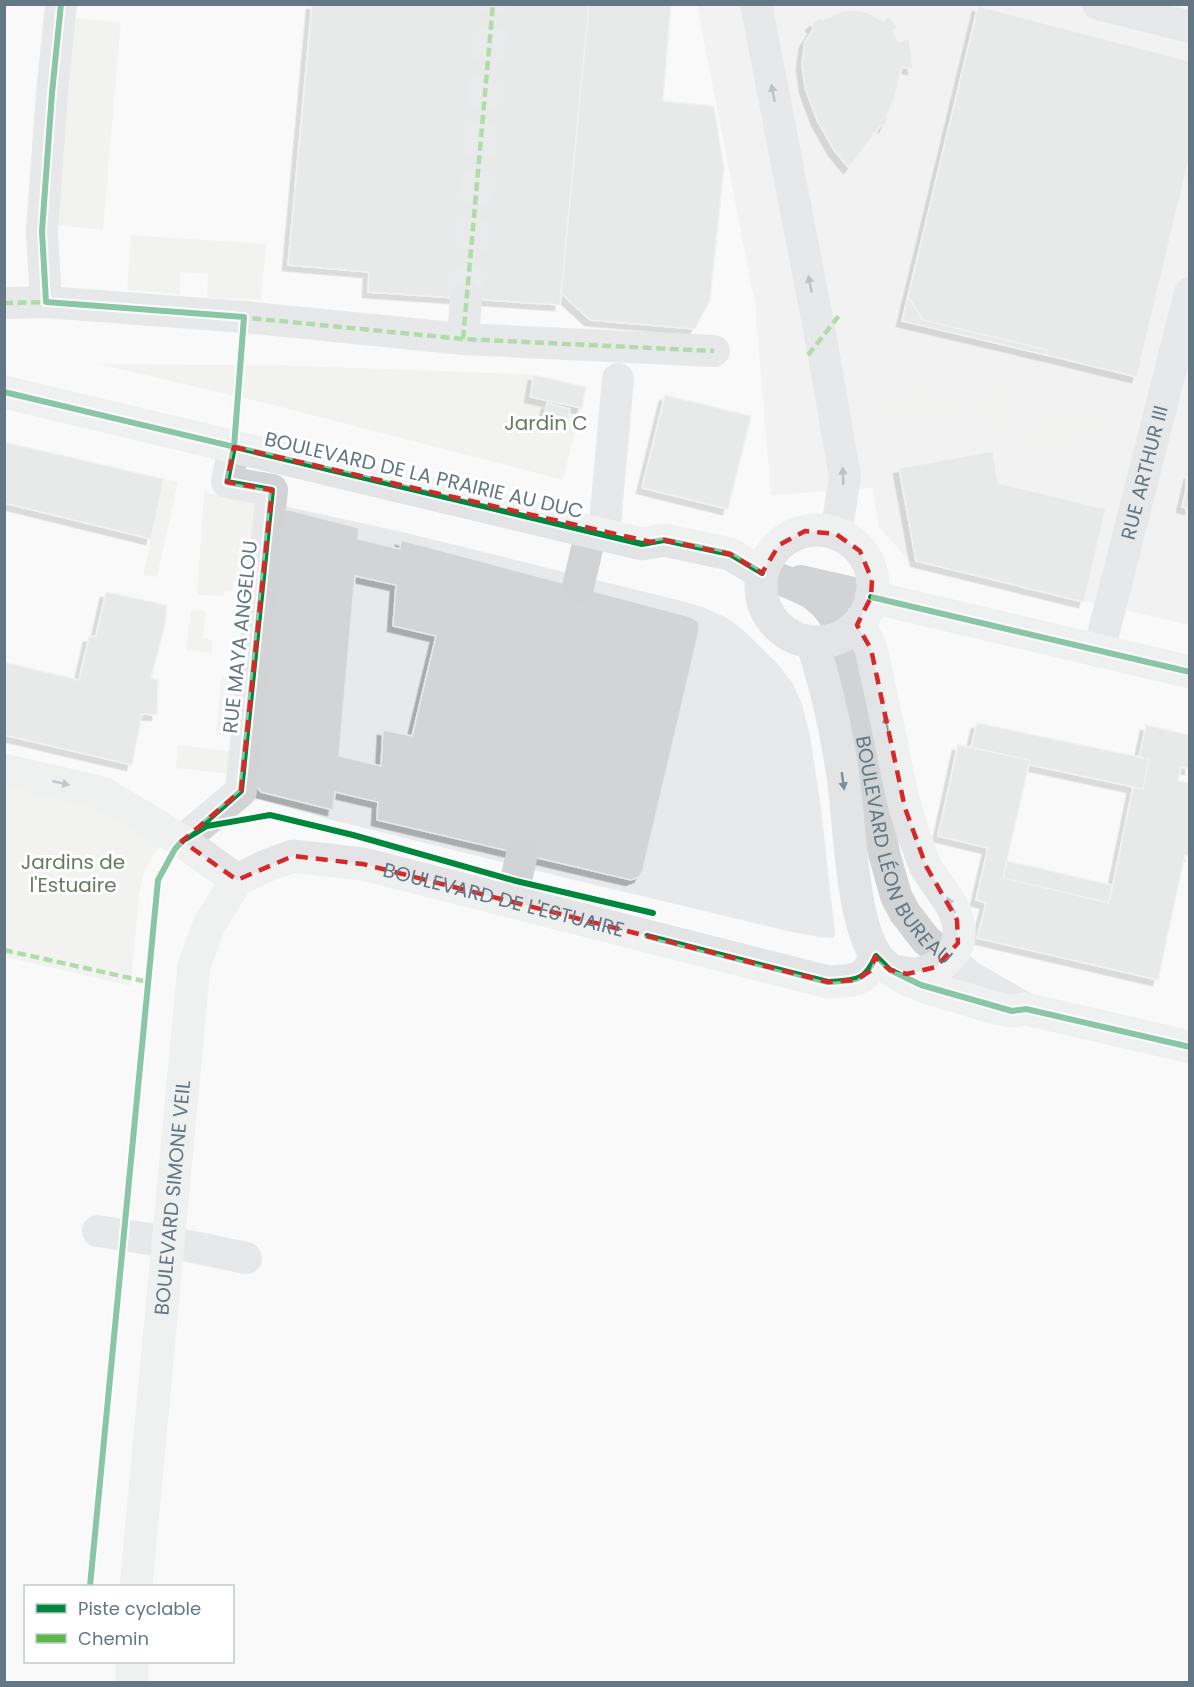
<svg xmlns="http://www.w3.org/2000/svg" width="1194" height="1687" font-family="Poppins,sans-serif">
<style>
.built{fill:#e8e9ea}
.green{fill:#e9ece7}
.building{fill:#d2d4d5;stroke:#e8e8e8;stroke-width:1.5;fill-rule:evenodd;filter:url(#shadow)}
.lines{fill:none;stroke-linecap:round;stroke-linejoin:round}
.minor-tunnel{stroke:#d4d8dc;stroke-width:32;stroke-dasharray:32 16;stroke-linecap:butt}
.minor{stroke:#d1d3d4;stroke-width:32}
.major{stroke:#e3e4e5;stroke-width:33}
.quiet{stroke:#58b947;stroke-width:4.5;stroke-dasharray:9 4.5;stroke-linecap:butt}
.cycleway-casing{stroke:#fff;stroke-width:10}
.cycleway{stroke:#00873e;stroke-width:6}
.oneway{fill:#6e808c}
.oneway2{fill:#7d8d97}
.marked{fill:none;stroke:#d62828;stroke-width:4.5;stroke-dasharray:12 8;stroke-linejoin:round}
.labels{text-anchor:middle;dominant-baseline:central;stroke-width:6;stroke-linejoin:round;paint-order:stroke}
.park-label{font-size:20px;fill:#687b62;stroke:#fff}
.street-label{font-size:20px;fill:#637784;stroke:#fff}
</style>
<defs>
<filter id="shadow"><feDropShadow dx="-5.5" dy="5.5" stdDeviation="0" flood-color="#0004"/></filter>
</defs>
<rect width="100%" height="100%" fill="#f9f9f9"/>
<path class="built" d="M 697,5 L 1189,5 L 1189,625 L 908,560 L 879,527 L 872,488 L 771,495 L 755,304 Z
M 275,504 L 402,532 L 686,602 L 705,608 L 727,618 L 743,630 L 776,662 L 792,682 L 802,704 L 810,736 L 820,800 L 835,934 L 833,938 L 819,937 L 792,932 L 587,883 L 332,820 L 249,796 Z"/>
<path class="green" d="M 72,18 L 121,22 L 103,230 L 54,225 Z
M 131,235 L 266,244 L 261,300 L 207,297 L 208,274 L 181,272 L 180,294 L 127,290 Z
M 98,364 L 276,365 L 527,374 L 586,387 L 563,480 L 273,405 Z
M 993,386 L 1006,388 C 1014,399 1016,416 1006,426 L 985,430 L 982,426 C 982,413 983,395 993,386 Z
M 922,391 L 934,391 L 954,401 L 956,407 L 949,416 L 936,423 C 929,422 926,417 920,413 C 907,405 894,410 881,412 L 873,406 L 874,401 L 885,396 Z
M 1067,408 L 1087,414 L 1119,434 L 1119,436 L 1115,442 L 1094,436 L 1056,445 L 1040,454 L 1031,455 L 1026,453 L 1025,443 C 1031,427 1049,410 1067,408 Z
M 164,479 L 178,482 L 157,577 L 143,575 Z
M 204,492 L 256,503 L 248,575 L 243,581 L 233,581 L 232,592 L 225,591 L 223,596 L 197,595 Z
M 191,610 L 206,611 L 203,638 L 213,640 L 212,653 L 186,650 Z
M 221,676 L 249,679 L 246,711 L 229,710 L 227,736 L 216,735 Z
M 178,745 L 231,751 L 229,774 L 176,768 Z
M 5,781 L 59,793 L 118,816 L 160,839 L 159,847 L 145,869 L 139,894 L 131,986 L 5,957 Z"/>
<path class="building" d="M 312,4 L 589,4 L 560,305 L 368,292 L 369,272 L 288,265 Z
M 589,4 L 671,4 L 663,101 L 714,106 L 724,168 L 710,300 L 695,329 L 590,320 L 561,293 Z
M 978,6 L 1190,61 L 1190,155 L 1137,377 L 1046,355 L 1047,350 L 923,320 L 908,296 Z
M 844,10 L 857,10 L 868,13 L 884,21 L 888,16 L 898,27 L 893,31 L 899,42 L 909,38 L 913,69 L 902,67 L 895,97 L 887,116 L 889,117 L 884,127 L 881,125 L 849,168 L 834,150 L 817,120 L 805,87 L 802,64 L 805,42 L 814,28 L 811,25 L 820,17 L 822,20 Z
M 908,296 L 923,320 L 1047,350 L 1046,355 L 902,321 Z
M 534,375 L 586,387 L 582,408 L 530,397 Z
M 665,395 L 751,416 L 728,509 L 642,488 Z
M 547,403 L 570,409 L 568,419 L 545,413 Z
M 4,442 L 164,479 L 151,539 L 4,503 Z
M 993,451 L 998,483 L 1106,509 L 1084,602 L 916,561 L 899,468 Z
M 1190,473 L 1190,509 L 1182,507 Z
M 283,510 L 290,510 L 359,528 L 358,539 L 400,549 L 401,540 L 691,617 L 699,622 L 699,631 L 643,870 L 639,877 L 631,880 L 377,820 L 378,802 L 335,792 L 333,810 L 261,792 L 255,784 ZM 355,576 L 396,585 L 393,626 L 436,636 L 412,736 L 383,730 L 381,766 L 339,756 Z
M 106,592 L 167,605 L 165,625 L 151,678 L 158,680 L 157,715 L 142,714 L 132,765 L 4,735 L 4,662 L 79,680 L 89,637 L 96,636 Z
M 977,723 L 1149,759 L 1143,789 L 1030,765 L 1030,760 L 971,747 Z
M 1146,725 L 1190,735 L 1190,769 L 1181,767 L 1178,781 L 1190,783 L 1190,856 L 1185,855 L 1158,980 L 977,938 L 986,903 L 976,900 L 988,848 L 938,836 L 958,745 L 1030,760 L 1003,878 L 1109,903 L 1133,787 L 1143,789 L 1149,759 L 1139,758 Z
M 1007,861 L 1112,885 L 1109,903 L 1003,878 Z"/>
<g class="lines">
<path class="minor-tunnel" d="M 466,299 L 493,4"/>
<g class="minor">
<path d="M 756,4 L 821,339 L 845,477 L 836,534"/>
<path d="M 1098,4 L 1190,27"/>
<path d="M 46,302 L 42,231 L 52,93 L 61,4"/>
<path d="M 4,303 L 46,302 L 244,317 L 463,339 L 714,351"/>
<path d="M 463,339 L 466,299"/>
<path d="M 604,535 L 618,379"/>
<path id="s1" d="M 762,573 C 803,588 826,592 844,635 L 884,853 L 896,896 L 905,913 L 926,940 L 969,976 L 1026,1009"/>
<path d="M 801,581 L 871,597"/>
<path d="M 578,587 L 591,532"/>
<path id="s2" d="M 1099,651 L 1190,293"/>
<path d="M 182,841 L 241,791 L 272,490 L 227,482 L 234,447"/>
<path d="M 511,902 L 522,854"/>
<path d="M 98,1231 L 169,1242 L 246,1258"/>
</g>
<g class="major">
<path d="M 4,392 L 642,544 L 664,540 L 730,554 L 762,573"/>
<circle cx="817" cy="586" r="56"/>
<path d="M 871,597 L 1190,672"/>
<path d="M 857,625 L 865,635 L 871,649 C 879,685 887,721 894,757 C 900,787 906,817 918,846 C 920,853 923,861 926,867 C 939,890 961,908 959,936 C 958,954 938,969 922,973 C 913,975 904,973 895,971"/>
<path d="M 812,642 C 827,687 836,729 843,776 C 850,822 851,924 878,958 C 894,979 935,991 959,997 C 974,1001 999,1011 1013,1011 C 1017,1011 1022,1009 1026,1009 L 1190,1047"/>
<path d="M 4,770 L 103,793 L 182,841 L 237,880"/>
<path id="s3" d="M 136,1586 L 194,966 L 210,923 L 237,880 L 268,865 L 293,856 L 363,864 L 828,982 C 855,980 864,983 876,956"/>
<path d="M 132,1662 L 132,1682"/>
</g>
<path class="quiet" d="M 4,303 L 50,302
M 239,317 L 463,339 L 714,351
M 463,339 L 493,4
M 808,355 L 841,313
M 4,950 L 148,982"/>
<defs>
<path id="cycleway" d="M 61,4 L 52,93 L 42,231 L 46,302 L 244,317 L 234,447 L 227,482 L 272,490 L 241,791 L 201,826
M 4,392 L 642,544 L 664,540 L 730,554 L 762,573
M 871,597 L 1190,672
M 647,936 L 828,982 C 855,980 864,983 876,956 L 890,970 L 921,985 L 1012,1011 L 1026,1009 L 1190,1047
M 90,1586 L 158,880 L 175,849 L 182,841 L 207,826 L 270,815 L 353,835 L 516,881 L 653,913"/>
</defs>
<use href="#cycleway" class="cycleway-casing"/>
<use href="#cycleway" class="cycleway"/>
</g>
<defs><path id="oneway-solid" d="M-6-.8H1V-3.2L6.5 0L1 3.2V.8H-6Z" transform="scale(1.5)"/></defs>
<g class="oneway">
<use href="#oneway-solid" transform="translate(773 93) rotate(-101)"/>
<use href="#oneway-solid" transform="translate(810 284) rotate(-101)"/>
<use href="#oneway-solid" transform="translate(843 476) rotate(-92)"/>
</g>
<g class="oneway2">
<use href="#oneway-solid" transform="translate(887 724) rotate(-102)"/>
<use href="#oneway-solid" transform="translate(843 781) rotate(82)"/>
<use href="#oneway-solid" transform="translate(61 783) rotate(13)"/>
<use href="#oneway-solid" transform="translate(951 905) rotate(-117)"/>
</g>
<path d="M0 0H1194V1687H0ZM 234,447 L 651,542 L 664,540 L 730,554 L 762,573 L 779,545 L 805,531 L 836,534 L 860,551 L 872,580 L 871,597 L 857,625 L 871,649 L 905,808 L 926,866 L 957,920 L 958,943 L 936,967 L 907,974 L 890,970 L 875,957 L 870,971 L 856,980 L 828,982 L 363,864 L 293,856 L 237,880 L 182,841 L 241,791 L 272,490 L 227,482 Z" fill="#f9f9f9" fill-opacity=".55" fill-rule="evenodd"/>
<path class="marked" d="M 234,447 L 651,542 L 664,540 L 730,554 L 762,573 L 779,545 L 805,531 L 836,534 L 860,551 L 872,580 L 871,597 L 857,625 L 871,649 L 905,808 L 926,866 L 957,920 L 958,943 L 936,967 L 907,974 L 890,970 L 875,957 L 870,971 L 856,980 L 828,982 L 363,864 L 293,856 L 237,880 L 182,841 L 241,791 L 272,490 L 227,482 Z"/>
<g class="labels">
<g class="park-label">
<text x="546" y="423">Jardin C</text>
<text x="73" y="862">Jardins de<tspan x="73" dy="23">l'Estuaire</tspan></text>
</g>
<g class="street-label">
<text stroke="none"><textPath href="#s2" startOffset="184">RUE ARTHUR III</textPath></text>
<text transform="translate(424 475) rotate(13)">BOULEVARD DE LA PRAIRIE AU DUC</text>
<text transform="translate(240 637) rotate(-84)">RUE MAYA ANGELOU</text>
<text stroke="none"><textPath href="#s1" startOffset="334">BOULEVARD LÉON BUREAU</textPath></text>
<text stroke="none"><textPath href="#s3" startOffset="996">BOULEVARD DE L'ESTUAIRE</textPath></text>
<text stroke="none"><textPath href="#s3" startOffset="390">BOULEVARD SIMONE VEIL</textPath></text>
</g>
</g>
<rect width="1194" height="1687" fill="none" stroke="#637784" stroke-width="12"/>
<rect x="24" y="1585" width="210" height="78" fill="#ffffff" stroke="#c1c9ce" stroke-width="1.5"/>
<rect x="36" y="1604" width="30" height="9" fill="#00873e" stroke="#c1c9ce" stroke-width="1.5"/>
<text x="78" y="1615" font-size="18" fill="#637784">Piste cyclable</text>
<rect x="36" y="1634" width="30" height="9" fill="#58b947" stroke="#c1c9ce" stroke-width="1.5"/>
<text x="78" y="1645" font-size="18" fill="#637784">Chemin</text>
</svg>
